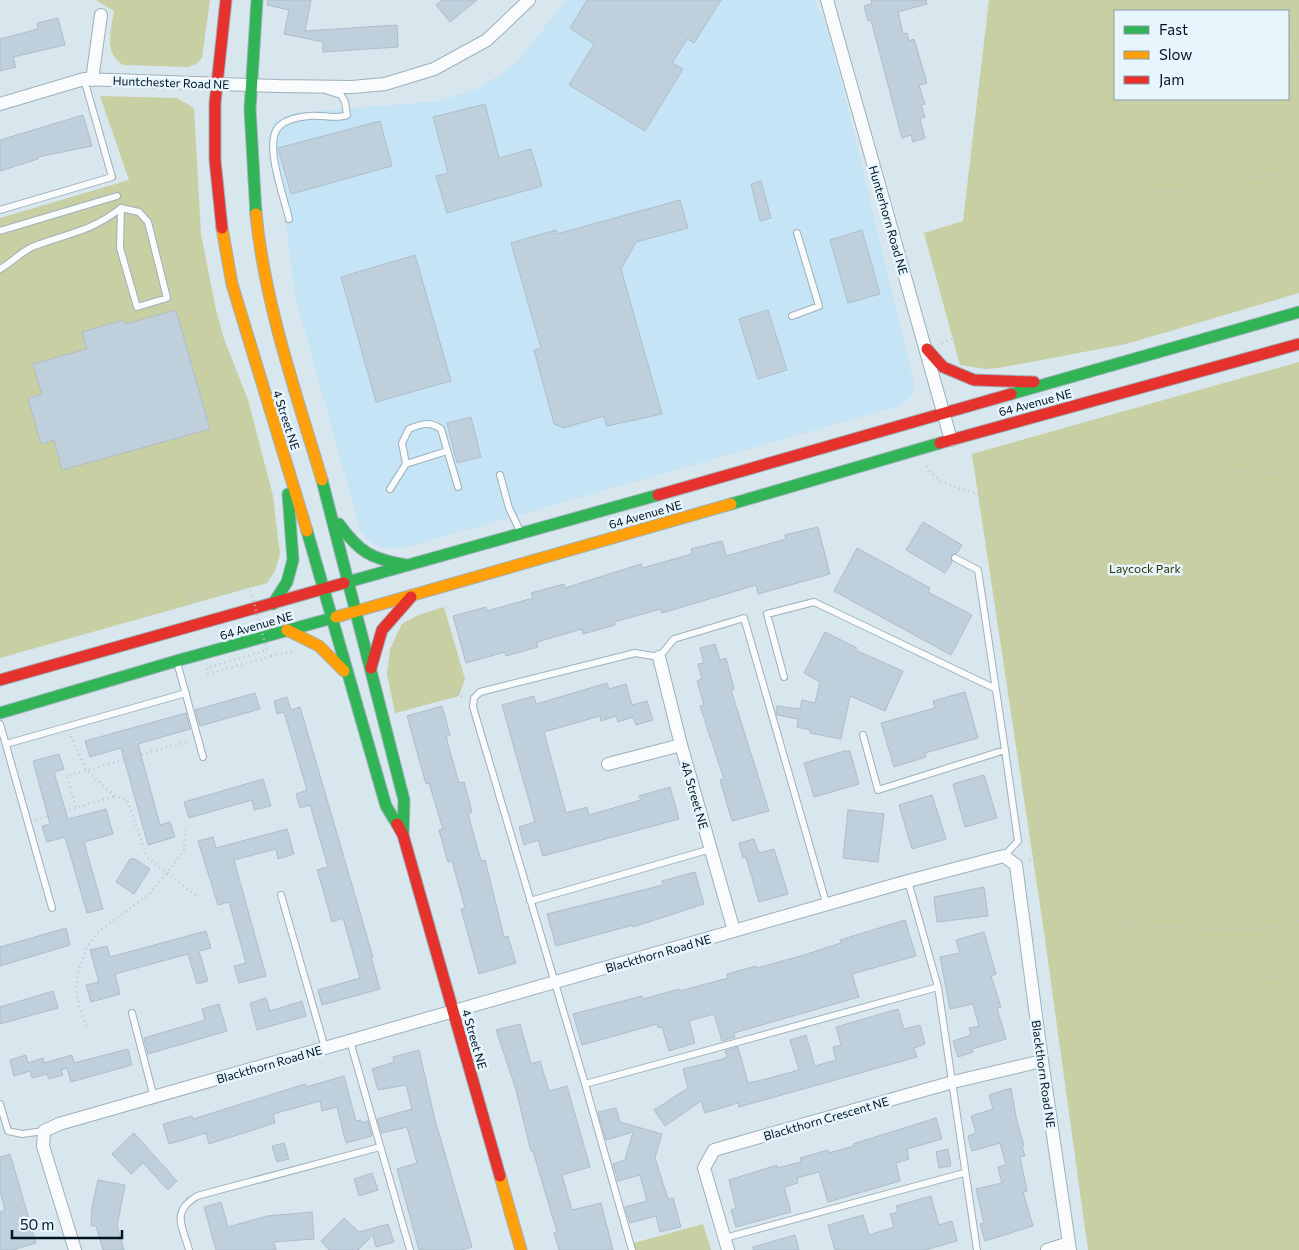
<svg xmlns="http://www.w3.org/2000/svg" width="1299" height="1250" font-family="Commissioner,sans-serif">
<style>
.built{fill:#c5e4f5}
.green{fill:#c7cfa3;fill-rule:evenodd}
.building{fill:#c0cfdc;stroke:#aebdca}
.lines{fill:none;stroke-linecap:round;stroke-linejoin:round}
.lane-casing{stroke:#9db1ba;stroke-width:8}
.street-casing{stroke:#9db1ba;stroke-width:14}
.fast-casing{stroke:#9db1ba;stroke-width:13}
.slow-casing{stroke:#9db1ba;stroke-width:13}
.jam-casing{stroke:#9db1ba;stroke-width:13}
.path{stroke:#bdc5c9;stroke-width:2.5;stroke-dasharray:1 4;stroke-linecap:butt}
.lane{stroke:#f9fbfc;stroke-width:6}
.street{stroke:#f9fbfc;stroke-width:12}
.fast{stroke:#30b455;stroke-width:11}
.slow{stroke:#ff9f0a;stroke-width:11}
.jam{stroke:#e5322d;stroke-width:11}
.path-bridge{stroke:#bdc5c9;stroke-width:2.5;stroke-dasharray:1 4;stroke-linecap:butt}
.labels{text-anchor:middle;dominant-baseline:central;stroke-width:5;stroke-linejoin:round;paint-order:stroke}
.street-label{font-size:12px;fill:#001622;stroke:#e7f5fc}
.park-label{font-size:12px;fill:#2f3001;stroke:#e7f5fc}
</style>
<rect width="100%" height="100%" fill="#d8e6ee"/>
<path class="built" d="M 567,0 L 814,0 L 826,24 L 844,92 L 914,384 L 913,394 L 907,401 L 896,407 L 403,548 L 383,548 L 367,540 L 360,529 L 295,295 L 284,209 L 268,139 L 275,121 L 293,113 L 441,101 L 479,88 L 513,66 Z"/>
<path class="green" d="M 96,0 L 210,0 L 202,58 L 196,64 L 188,67 L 123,65 C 103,52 111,31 114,11 Z
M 989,0 L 1299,0 L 1299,293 L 1126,344 L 998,368 L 986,369 L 960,365 L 924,233 L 963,221 ZM 1115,11 L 1288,11 L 1288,99 L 1115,99 Z
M 100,96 L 177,98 L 194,108 L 201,234 L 216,310 L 224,339 L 248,400 L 273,496 L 280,554 L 275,571 L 267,583 L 0,658 L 0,218 L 129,180 Z
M 1299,362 L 1299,1250 L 1088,1250 L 1044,932 L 972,454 Z
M 444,607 L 465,679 L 459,696 L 395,713 L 387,674 L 390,649 L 402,624 L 418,615 Z
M 703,1224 L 711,1250 L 636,1250 L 634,1243 Z"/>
<path class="building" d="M 268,0 L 311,0 L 305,31 L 397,25 L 398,47 L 323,52 L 323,42 L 284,34 L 289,10 L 267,5 Z
M 442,0 L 477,0 L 450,22 L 436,5 Z
M 587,0 L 721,0 L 694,43 L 687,39 L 672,63 L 683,69 L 645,131 L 569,85 L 594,44 L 570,28 Z
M 871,0 L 926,0 L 927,4 L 898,12 L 903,34 L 907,33 L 909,41 L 914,39 L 927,83 L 919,85 L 925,104 L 921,105 L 925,117 L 920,119 L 925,138 L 913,142 L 911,135 L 902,138 L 871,20 L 868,21 L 864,6 L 872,4 Z
M 58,18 L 65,45 L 13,57 L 16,67 L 0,71 L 0,39 L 38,29 L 37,23 Z
M 485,104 L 499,158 L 531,149 L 542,186 L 447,213 L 436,176 L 448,173 L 433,117 Z
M 83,115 L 92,146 L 38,157 L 38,159 L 0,171 L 0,140 Z
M 380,121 L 392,166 L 291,194 L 278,148 Z
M 761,181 L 771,218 L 760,221 L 751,184 Z
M 680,200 L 688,228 L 636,242 L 621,269 L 662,414 L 607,426 L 604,416 L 564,428 L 554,424 L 534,350 L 541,348 L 511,243 L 556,230 L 557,234 Z
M 862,230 L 880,294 L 848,303 L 830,240 Z
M 415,255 L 451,381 L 376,402 L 341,277 Z
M 176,310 L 210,429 L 62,470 L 54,440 L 41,444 L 28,398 L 42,394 L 33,364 L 87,349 L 82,332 L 124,320 L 126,324 Z
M 768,310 L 787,370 L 758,379 L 739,319 Z
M 471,417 L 481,457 L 457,463 L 447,423 Z
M 923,522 L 962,545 L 957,553 L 951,555 L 952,562 L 945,573 L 906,550 Z
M 818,527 L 830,574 L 758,594 L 756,585 L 662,613 L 661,609 L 614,622 L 615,625 L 583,634 L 582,629 L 537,642 L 538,647 L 506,656 L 505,652 L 466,663 L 453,616 L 486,607 L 487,611 L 533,598 L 531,593 L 564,584 L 565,588 L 641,564 L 642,568 L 692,554 L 691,549 L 722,541 L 726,556 L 786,539 L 785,535 Z
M 857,548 L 930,588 L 928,592 L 972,615 L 951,655 L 834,591 Z
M 825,632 L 857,648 L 855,650 L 903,671 L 885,711 L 850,696 L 841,739 L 810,733 L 810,730 L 797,727 L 798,719 L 777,715 L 776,712 L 777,706 L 800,709 L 802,700 L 815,703 L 820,682 L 804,673 Z
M 715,644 L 720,660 L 726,658 L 734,689 L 731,690 L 769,811 L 732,821 L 720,780 L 724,779 L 700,706 L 704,705 L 697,681 L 702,679 L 698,664 L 704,663 L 700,648 Z
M 607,683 L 609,689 L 626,684 L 632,705 L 647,701 L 653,720 L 636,725 L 633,717 L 618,722 L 616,716 L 601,721 L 600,716 L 544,732 L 566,813 L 587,807 L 589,815 L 641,800 L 639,796 L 670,787 L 679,819 L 543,856 L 538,840 L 524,845 L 519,827 L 535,822 L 502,705 L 534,696 L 536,704 Z
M 965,692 L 978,738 L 925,753 L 926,757 L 894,767 L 881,723 L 935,708 L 933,701 Z
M 255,693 L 260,709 L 200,726 L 195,710 Z
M 287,697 L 291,710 L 300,707 L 373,957 L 371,957 L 380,989 L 322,1005 L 318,990 L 360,978 L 343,918 L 332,922 L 322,886 L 317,870 L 328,867 L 310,805 L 300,808 L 296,794 L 307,790 L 284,712 L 277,714 L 274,701 Z
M 442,706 L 450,735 L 446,737 L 459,783 L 464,782 L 472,812 L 468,814 L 481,861 L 485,860 L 504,937 L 508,936 L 516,963 L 479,974 L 461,909 L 465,908 L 452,861 L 448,862 L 439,830 L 443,829 L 429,783 L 426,784 L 407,716 Z
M 186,713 L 190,729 L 138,744 L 160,825 L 170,822 L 175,837 L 148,845 L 121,748 L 90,757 L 85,741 Z
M 845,751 L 850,751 L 859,784 L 814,797 L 804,763 Z
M 59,754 L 64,769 L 54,772 L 68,819 L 106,809 L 113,834 L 84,842 L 103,909 L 87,913 L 65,837 L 47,842 L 42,826 L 50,824 L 33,761 Z
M 984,775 L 997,818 L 965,827 L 953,784 Z
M 263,779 L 271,806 L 254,810 L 252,800 L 189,818 L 184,802 Z
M 932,795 L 946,839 L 912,849 L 899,805 Z
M 848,810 L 884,814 L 878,862 L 843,858 Z
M 287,829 L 294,854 L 278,859 L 276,849 L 234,860 L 266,976 L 239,983 L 234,966 L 246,963 L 229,902 L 218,905 L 198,841 L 213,837 L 216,848 Z
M 754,839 L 759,853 L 774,849 L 788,894 L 759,902 L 746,857 L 743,858 L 739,843 Z
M 130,859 L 135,859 L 150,869 L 134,894 L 116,882 Z
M 695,872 L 704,904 L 633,927 L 633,925 L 556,946 L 547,914 L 663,885 L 662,881 Z
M 984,887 L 988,916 L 937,922 L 934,897 Z
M 905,920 L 916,956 L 852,974 L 859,997 L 734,1033 L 735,1037 L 722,1041 L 714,1014 L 689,1021 L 695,1043 L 669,1051 L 662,1027 L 658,1028 L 657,1024 L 582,1045 L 573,1014 L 642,996 L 643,999 L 679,989 L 680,991 L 728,978 L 727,974 L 756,966 L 757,968 L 804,955 L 841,943 L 840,940 Z
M 66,928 L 70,945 L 0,966 L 0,947 Z
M 206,931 L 211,948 L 199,951 L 208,981 L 197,984 L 188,954 L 115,974 L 120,994 L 91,1002 L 86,985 L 99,982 L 90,950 L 107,946 L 110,957 Z
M 984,932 L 996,974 L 991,976 L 1001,1007 L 997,1008 L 1006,1039 L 972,1049 L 973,1052 L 958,1057 L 953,1041 L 971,1035 L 969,1028 L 979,1026 L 973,1004 L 950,1009 L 940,957 L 960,953 L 956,940 Z
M 53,991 L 58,1008 L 0,1024 L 0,1007 Z
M 266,998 L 270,1011 L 302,1001 L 306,1016 L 257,1030 L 250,1003 Z
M 219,1004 L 227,1031 L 148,1054 L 144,1038 L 205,1020 L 202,1009 Z
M 898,1009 L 904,1029 L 920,1025 L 925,1044 L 914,1048 L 917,1057 L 739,1107 L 738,1103 L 705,1113 L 701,1101 L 665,1126 L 654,1110 L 688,1088 L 683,1069 L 723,1059 L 727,1057 L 725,1051 L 738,1047 L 748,1083 L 762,1080 L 799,1070 L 790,1040 L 806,1035 L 815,1066 L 836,1060 L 833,1047 L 841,1045 L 836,1027 Z
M 520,1024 L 531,1064 L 540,1061 L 549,1091 L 567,1086 L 590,1167 L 562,1175 L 572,1210 L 601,1203 L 613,1250 L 559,1250 L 554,1233 L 557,1232 L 533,1151 L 531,1151 L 516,1090 L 496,1030 Z
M 128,1049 L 132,1065 L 71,1082 L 67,1068 L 61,1070 L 63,1075 L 49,1079 L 47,1074 L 32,1078 L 30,1071 L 14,1076 L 10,1060 L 26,1055 L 28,1063 L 43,1058 L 44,1063 L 72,1055 L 74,1063 Z
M 419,1050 L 435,1120 L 472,1247 L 462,1250 L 419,1250 L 397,1169 L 417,1163 L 407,1127 L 382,1133 L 377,1119 L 412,1109 L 406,1085 L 378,1090 L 372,1069 L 394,1062 L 393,1057 Z
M 344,1076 L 356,1121 L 361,1120 L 362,1123 L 368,1121 L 372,1136 L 346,1143 L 337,1107 L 322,1111 L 320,1101 L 273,1114 L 275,1123 L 209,1144 L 206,1133 L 169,1144 L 163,1124 L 192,1116 L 193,1119 L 305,1084 L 306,1087 Z
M 1011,1088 L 1016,1117 L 1024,1146 L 1022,1147 L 1025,1156 L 1020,1157 L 1027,1191 L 1023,1192 L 1033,1226 L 985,1241 L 980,1224 L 984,1223 L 976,1189 L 1002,1183 L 998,1167 L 1006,1165 L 1000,1143 L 972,1151 L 968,1136 L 976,1133 L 971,1116 L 993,1109 L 989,1095 Z
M 616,1108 L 620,1122 L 662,1134 L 655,1158 L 668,1199 L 673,1198 L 681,1227 L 660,1232 L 656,1216 L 630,1223 L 625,1207 L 647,1201 L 640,1175 L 618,1181 L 613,1164 L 625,1160 L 633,1132 L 606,1140 L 598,1112 Z
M 936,1118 L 942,1139 L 907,1149 L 909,1159 L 896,1163 L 900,1181 L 828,1202 L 819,1172 L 797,1178 L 798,1183 L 784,1187 L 791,1212 L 736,1227 L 731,1210 L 736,1208 L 729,1180 L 777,1165 L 777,1168 L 801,1162 L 800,1158 L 828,1150 L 829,1153 L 854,1146 L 853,1144 Z
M 134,1133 L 177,1181 L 168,1190 L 143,1163 L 131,1174 L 112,1154 Z
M 284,1143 L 289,1159 L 277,1162 L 272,1146 Z
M 948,1149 L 951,1166 L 939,1168 L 936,1152 Z
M 10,1154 L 36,1243 L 13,1250 L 0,1250 L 0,1212 L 5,1210 L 0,1191 L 0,1157 Z
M 372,1173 L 378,1190 L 359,1196 L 354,1179 Z
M 98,1180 L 125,1185 L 117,1226 L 124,1250 L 103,1250 L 96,1226 L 91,1226 L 92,1207 Z
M 931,1196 L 939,1225 L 952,1221 L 957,1241 L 925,1250 L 835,1250 L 828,1225 L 863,1215 L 869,1235 L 894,1227 L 890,1214 L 898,1212 L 896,1206 Z
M 221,1202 L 228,1227 L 267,1216 L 312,1212 L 314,1239 L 274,1242 L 276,1250 L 216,1250 L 204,1207 Z
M 344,1218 L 359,1232 L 388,1224 L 394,1242 L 376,1247 L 373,1235 L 358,1250 L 329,1250 L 321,1241 Z
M 795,1235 L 799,1250 L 753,1250 L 753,1247 Z"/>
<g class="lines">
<defs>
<path id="lane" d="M 121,208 L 139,212 L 148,222 L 167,298 L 137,307 L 120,248 Z
M 0,210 L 112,177 L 84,79
M 289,219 C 284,197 265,147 277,129 C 283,120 299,117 309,116 C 322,114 335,120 347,115 L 345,102 L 341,95 L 328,91
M 0,231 L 117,196
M 0,269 C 11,263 21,252 32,247 C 67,233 89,233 121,208
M 792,316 L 819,306 L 797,233
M 406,464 L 402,443 L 409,429 C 421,424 429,421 441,429 L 458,487
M 500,475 L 509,508 L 521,533
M 390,489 L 406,464 L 447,451
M 955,558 L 978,570 L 1005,750
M 177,662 L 203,757
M 784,677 L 767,614 L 814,602 L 996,689
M 0,724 L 52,908
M 863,735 L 878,790 L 1005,750 L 1018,841 L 1004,856
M 6,744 L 186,693
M 908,881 L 938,987 L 977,1250
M 281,895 L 325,1048
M 530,901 L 711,849
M 132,1013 L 154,1098
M 350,1041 L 410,1250
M 585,1084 L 938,987
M 0,1104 L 8,1131 L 22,1134 L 44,1131
M 725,1238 L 964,1173
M 189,1250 C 182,1225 171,1212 197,1196 L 380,1147
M 632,1250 L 585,1084 L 473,707 L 474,698 L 480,692 L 635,653 L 659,657 L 674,639 L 744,618 L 827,906"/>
<path id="street" d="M 827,0 L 951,440
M 92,80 L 101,15
M 0,104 L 84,79 L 278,86 L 352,87 L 385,84 L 434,69 L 487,40 L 529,0
M 659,657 L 681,745 L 734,931
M 608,764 L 681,745
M 75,1250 L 43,1146 L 44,1131 L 59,1124 L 908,881 L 1004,856 L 1016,865 L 1042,1061 L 1070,1250
M 728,1250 L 704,1168 L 714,1150 L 953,1082 L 1042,1061
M 1047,1250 L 1069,1243"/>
<path id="fast" d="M 256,214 L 250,109 L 257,0
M 1011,394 L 1299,312
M 322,480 L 404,800 L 403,835
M 731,504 L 940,443
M 339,524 C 360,553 372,559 406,565
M 307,531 L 386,806 L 397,824
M 344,583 L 658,495
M 273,604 L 287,582 L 293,560 L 288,494
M 0,713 L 176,661 L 336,617"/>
<path id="slow" d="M 256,214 C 265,305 296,393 322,480
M 222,228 L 232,284 L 307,531
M 336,617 L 731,504
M 287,630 L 319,646 L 344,671
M 500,1176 L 521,1250"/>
<path id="jam" d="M 222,228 L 215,160 L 215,103 L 226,0
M 927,349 L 943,367 L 974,380 L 1034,382
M 940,443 L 1299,344
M 658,495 L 1011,394
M 371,668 L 382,630 L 411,597
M 0,680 L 344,583
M 397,824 L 403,835 L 500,1176"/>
</defs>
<use href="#lane" class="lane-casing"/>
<use href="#street" class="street-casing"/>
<use href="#fast" class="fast-casing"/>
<use href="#slow" class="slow-casing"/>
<use href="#jam" class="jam-casing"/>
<path class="path" d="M 1284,0 L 1286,11
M 1288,18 L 1299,61
M 942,343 L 959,337 L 1014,197 L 1050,172 L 1104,171 L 1150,192 L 1219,185 L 1299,170
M 927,466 C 938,487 962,487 982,496 L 987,505 L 1019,677 L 1041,825 L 1040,855 L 1029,860
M 1090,527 L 1116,546 L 1133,619 L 1123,639 L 1119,729 L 1218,930 L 1264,929 L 1299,921
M 395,643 L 459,696 L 466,697
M 271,656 L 295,651
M 71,736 L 86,770 L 115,796 L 127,800 L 147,857 L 196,896
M 76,807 L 67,776 L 189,741
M 36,820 L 115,796
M 1040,855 L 1080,885 L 1143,943 L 1177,993 L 1196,1005 L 1214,1002 L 1230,995 L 1252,980 L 1299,975
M 1045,859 L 1056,836 L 1054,599 L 1079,537 L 1090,527 L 1163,478 L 1212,467 L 1299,477
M 1122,923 L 1218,930
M 86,1026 L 79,1007 L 76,988 L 79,969 L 87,947 L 98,932 L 148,895 L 167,873 L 184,850 L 185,830"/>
<use href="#lane" class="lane"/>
<use href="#street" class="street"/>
<use href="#fast" class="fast"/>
<use href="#slow" class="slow"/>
<use href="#jam" class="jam"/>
<path class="path-bridge" d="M 246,580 L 187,595 L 189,601 L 249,585 L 267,650 L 207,668 L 208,674 L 271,656"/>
</g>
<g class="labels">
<g class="street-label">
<text transform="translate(171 82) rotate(2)">Huntchester Road NE</text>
<text transform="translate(889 220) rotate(74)">Hunterhorn Road NE</text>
<text transform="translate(1035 402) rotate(-15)">64 Avenue NE</text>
<text transform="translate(287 420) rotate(72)">4 Street NE</text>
<text transform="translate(645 514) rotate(-16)">64 Avenue NE</text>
<text transform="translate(256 625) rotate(-16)">64 Avenue NE</text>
<text transform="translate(695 795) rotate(74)">4A Street NE</text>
<text transform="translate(658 953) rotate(-16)">Blackthorn Road NE</text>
<text transform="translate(475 1039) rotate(74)">4 Street NE</text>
<text transform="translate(269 1064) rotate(-16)">Blackthorn Road NE</text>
<text transform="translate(1044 1074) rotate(82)">Blackthorn Road NE</text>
<text transform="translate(826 1118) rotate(-16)">Blackthorn Crescent NE</text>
</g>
<g class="park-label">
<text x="1145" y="568">Laycock Park</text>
</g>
</g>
<rect x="1114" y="10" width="175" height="90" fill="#e7f5fc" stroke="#8b9ca5"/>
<rect x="1124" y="26" width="25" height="8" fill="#30b455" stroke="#8b9ca5"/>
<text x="1159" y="35" font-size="15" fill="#001622">Fast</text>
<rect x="1124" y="51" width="25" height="8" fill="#ff9f0a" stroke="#8b9ca5"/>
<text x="1159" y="60" font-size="15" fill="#001622">Slow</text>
<rect x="1124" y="76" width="25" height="8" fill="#e5322d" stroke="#8b9ca5"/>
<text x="1159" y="85" font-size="15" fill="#001622">Jam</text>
<path d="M12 1230v8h110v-8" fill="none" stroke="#001622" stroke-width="2.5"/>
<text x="20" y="1230" font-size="15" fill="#001622" stroke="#e7f5fc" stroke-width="4" paint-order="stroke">50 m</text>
</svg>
